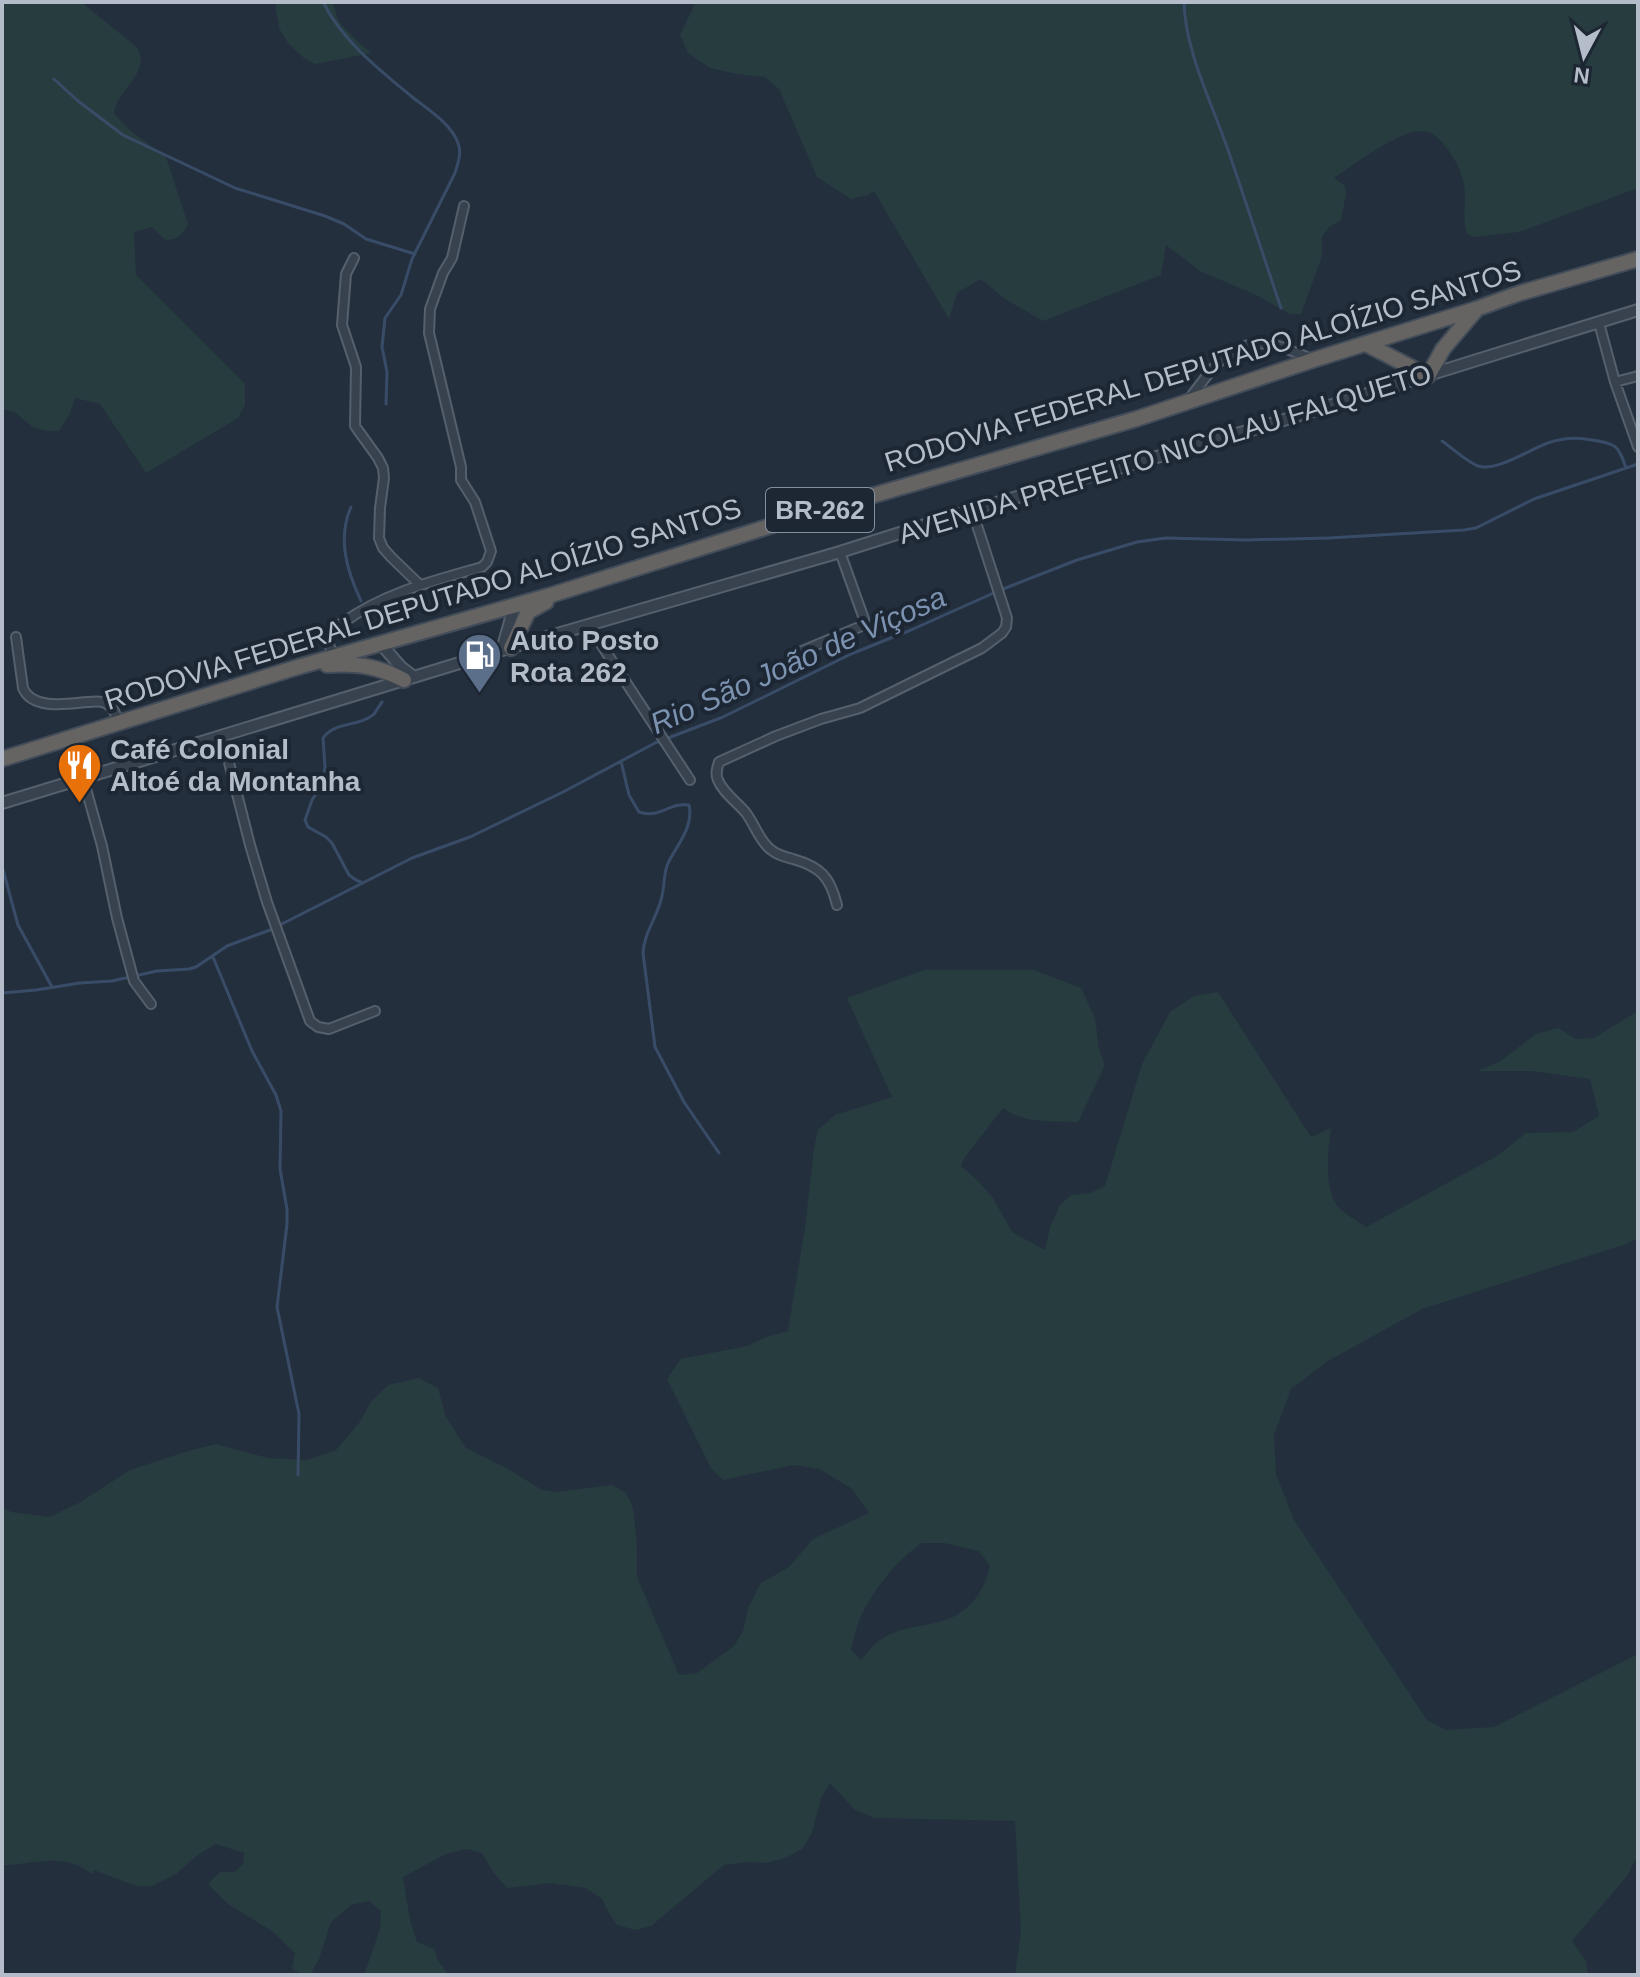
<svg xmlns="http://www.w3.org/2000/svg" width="1640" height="1977" font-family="Arial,sans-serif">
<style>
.green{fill:#263c3f;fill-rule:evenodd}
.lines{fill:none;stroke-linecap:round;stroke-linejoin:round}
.stream{stroke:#394c67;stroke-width:3}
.minor-casing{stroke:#565f6c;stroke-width:12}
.tertiary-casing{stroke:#565f6c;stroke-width:14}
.trunk-casing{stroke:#434c59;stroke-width:18}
.minor{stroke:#38414e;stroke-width:8}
.tertiary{stroke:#38414e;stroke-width:10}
.trunk{stroke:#656462;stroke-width:14}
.labels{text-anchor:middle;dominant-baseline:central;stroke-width:8;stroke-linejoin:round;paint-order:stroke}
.shield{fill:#1d2633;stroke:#878f9c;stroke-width:2}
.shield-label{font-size:26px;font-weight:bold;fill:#b4bcc9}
.street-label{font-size:28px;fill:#b4bcc9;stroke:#1d2633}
.poi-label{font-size:28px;font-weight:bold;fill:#b4bcc9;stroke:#1d2633;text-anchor:start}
.water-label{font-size:30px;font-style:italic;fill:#7c92b1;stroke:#1d2633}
</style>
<rect width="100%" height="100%" fill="#242f3e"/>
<path class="green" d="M 2,2 L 81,2 L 138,48 C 139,52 141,57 141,61 C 139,80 116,94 114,114 L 132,132 L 166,157 L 188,224 C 182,235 178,240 165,240 L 152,227 L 134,232 L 136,275 L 245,384 L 245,405 L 238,418 L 146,473 L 100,404 L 75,398 L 70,413 L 59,431 C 50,431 40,431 32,426 C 18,417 21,412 2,409 Z
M 275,2 L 333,2 L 338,21 L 359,43 L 372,53 L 315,64 L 305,59 L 288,43 L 279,28 Z
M 695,2 L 1638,2 L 1638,188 L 1519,232 L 1474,237 L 1467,234 C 1461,216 1468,198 1463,180 C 1460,168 1453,156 1446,147 C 1439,138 1432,131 1421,131 C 1400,130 1353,165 1334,178 L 1345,186 L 1346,194 L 1341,220 L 1329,227 L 1322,237 L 1322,256 L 1301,314 L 1290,314 L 1258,296 L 1200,271 L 1166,245 L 1161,275 L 1043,321 L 1005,299 L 981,279 L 957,293 L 949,319 L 874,191 L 868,195 L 851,199 L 817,177 L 779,89 L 765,77 L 737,74 L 710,68 L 688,53 L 680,35 L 695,4 Z
M 924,970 L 1034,970 L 1081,988 L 1095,1018 L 1099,1049 L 1105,1065 L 1078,1122 C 1053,1121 1024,1124 1003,1108 L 965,1157 L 961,1166 L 978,1181 L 993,1198 L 1012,1232 L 1045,1250 L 1050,1227 L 1060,1205 L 1071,1195 L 1090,1193 L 1105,1186 L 1142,1064 L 1170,1012 L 1194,996 L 1218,992 L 1311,1137 L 1331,1128 C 1328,1150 1323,1192 1340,1209 C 1348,1216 1358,1221 1366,1227 L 1497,1156 L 1526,1133 L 1573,1132 L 1599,1116 L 1590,1079 L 1531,1071 L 1477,1071 L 1499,1062 L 1536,1034 L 1558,1028 L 1576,1039 L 1594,1038 L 1638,1011 L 1638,1238 L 1626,1244 L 1422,1309 L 1328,1361 L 1291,1389 L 1274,1435 L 1276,1474 L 1294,1520 L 1427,1720 L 1446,1730 L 1494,1727 L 1638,1654 L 1638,1860 L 1635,1860 L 1627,1876 L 1572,1941 L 1586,1961 L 1588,1975 L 1015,1975 L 1021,1932 L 1015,1821 L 874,1818 L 854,1809 L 830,1783 L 821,1798 L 812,1833 L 802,1849 L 785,1858 L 765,1863 L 748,1862 L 724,1865 L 651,1926 L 635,1930 L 617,1925 L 609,1913 L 602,1899 L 586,1888 L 550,1883 L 507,1888 L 494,1873 L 482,1853 L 467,1849 L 446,1854 L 403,1877 L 410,1920 L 417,1942 L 434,1949 L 438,1961 L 449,1975 L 364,1975 L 380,1929 L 381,1911 L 369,1901 L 351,1905 L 331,1922 L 319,1959 L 310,1975 L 303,1975 L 292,1969 L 295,1953 L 272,1931 L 228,1904 L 208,1884 L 220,1872 L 235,1872 L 243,1864 L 244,1853 L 216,1844 L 196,1856 L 176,1874 L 152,1886 L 136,1886 L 94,1870 L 92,1874 C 86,1870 80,1866 74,1864 C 52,1856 25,1865 2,1865 L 2,1507 L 11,1512 L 49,1517 L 79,1503 L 130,1470 L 188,1451 L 216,1444 L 268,1458 L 307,1460 L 336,1450 L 359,1423 L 371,1402 L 388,1385 L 419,1378 L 438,1388 L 446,1417 L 466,1448 L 510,1470 L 542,1490 L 556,1492 L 612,1485 L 625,1492 L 631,1502 L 634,1514 L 637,1548 L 637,1577 L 679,1675 L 697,1673 L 734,1646 L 743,1631 L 748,1608 L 761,1583 L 789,1567 L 813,1539 L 869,1513 L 851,1488 L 819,1469 L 794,1465 L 723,1480 L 711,1468 L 667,1379 L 681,1359 L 747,1346 L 766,1337 L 788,1331 L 805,1228 L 814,1148 L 818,1130 L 835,1115 L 892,1097 L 847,998 ZM 922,1543 L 944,1543 L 979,1551 L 990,1566 C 988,1577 984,1585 978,1595 C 952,1633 917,1618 883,1638 C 874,1643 868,1652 861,1660 L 851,1650 C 854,1639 856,1628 860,1618 C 874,1590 895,1561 922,1543 Z"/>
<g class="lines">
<path class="stream" d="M 323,2 C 342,40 378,69 411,96 C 427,109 451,123 458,143 C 462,153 458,163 455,173 L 412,259 L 401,295 L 385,318 L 382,347 L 387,372 L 386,404
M 1184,2 C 1185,51 1212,103 1228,150 C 1246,202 1263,255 1281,308
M 54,79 L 78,101 L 123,135 L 235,188 L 325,216 L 344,224 L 366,239 L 415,254
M 1442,441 C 1451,447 1467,462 1478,466 C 1497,472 1530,449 1548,443 C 1562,438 1577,437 1592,440 C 1617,444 1618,445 1626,468
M 351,507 C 337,539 347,571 361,601
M 621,761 L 629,795 L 639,812 C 661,819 669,802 689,805 C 694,827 677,845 668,863 C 663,874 665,888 661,900 C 656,919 644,933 643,953 L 655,1047 L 684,1102 L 719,1153
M 2,866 L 18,925 L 52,987
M 363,883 L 356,880 L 349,875 L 332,843 L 326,837 L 308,827 L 305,820 L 312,800 L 323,783 L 325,767 L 323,738 C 335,721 360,727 374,714 C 377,710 379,706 382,702
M 213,957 L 252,1051 L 276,1095 L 281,1111 L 280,1169 L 287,1209 L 287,1224 L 277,1307 L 299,1414 L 298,1475
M 2,993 L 36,990 L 80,983 L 112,981 L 157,971 L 189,969 L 196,967 L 227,946 L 270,930 L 412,858 L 470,837 L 565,791 L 655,743 L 723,717 L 851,654 L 911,630 L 998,591 L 1077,560 L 1137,542 L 1166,538 L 1246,540 L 1329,538 L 1464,530 L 1476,528 L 1534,499 L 1638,464"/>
<defs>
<path id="minor" d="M 354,258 L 346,274 L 342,325 L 356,367 L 355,426 L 378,458 L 383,468 L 384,478 L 380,508 L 379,538 L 383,548 L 391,557 L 420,585
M 1599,323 L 1615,382 L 1638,447
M 1615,382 L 1638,376
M 1189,399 C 1213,368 1233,334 1278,346 C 1290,350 1301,354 1313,360
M 589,626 L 690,780
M 16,637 L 23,688 C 32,710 67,704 87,702 C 93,702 99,700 105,703 C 114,707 116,715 119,724
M 802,651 L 864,625 L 864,619 L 840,552
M 334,657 C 331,649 326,642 330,634 C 333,628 339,625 344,622 C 386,592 434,581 482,567 L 487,562 L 491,551 L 475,502 L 461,480 L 461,467 L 429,333 L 430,309 L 443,273 L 452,258 L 464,206
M 222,735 L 250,845 L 267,902 L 310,1021 L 318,1027 L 329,1029 L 375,1011
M 83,778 L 102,846 L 117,918 L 134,981 L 151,1004
M 837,905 C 830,877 821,867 793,859 C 785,857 777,855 770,849 C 759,840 755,825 746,813 C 738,803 723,793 718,780 C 715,774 717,768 719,762 L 776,736 L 821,719 L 860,708 L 982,648 L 1002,633 L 1006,627 L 1007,618 L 972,510"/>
<path id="tertiary" d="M 380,643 L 401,667 L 414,677
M 502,650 L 515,604
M 2,803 L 502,650 L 840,552 L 972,510 L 1261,427 L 1638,310"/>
<path id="trunk" d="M 1366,344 L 1428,376 L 1443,349 L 1476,310
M 511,648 L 528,612 L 546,602
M 327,665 C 357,663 377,666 404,680
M 2,759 L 298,667 L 548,596 L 802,516 L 1136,419 L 1313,360 L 1476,309 L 1520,293 L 1638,259"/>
</defs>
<use href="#minor" class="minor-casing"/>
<use href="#tertiary" class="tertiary-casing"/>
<use href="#trunk" class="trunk-casing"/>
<use href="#minor" class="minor"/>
<use href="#tertiary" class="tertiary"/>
<use href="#trunk" class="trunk"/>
</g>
<defs>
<symbol id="fuel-pin" viewBox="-11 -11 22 30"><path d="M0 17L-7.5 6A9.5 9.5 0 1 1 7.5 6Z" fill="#5c6f8a" stroke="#1d2633"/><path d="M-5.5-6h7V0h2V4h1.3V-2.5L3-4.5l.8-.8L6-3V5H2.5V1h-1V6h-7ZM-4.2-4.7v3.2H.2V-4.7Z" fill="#fff"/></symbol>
<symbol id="restaurant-pin" viewBox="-11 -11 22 30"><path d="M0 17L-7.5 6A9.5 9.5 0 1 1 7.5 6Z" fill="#e8710a" stroke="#1d2633"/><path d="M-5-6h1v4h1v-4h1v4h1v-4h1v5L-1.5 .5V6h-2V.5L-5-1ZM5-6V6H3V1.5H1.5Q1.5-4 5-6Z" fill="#fff"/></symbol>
</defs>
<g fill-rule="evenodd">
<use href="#fuel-pin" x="454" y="630" width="51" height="69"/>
<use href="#restaurant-pin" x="54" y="740" width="51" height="69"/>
</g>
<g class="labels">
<rect class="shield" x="766" y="488" width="108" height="44" rx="6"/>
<g class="shield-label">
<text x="820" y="510">BR-262</text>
</g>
<g class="street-label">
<text transform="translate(1203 366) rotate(-17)">RODOVIA FEDERAL DEPUTADO ALOÍZIO SANTOS</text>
<text transform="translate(1165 454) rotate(-17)">AVENIDA PREFEITO NICOLAU FALQUETO</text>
<text transform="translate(423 604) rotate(-17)">RODOVIA FEDERAL DEPUTADO ALOÍZIO SANTOS</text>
</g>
<g class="poi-label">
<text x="510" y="640">Auto Posto<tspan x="510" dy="32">Rota 262</tspan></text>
<text x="110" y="749">Café Colonial<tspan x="110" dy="32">Altoé da Montanha</tspan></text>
</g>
<g class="water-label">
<text transform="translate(798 660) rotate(-24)">Rio São João de Viçosa</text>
</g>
</g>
<rect width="1640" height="1977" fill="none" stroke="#b4bcc9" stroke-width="8"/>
<g transform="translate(1584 56) rotate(187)" stroke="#1d2633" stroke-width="6" paint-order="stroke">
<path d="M0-6L14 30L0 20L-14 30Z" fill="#b4bcc9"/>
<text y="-12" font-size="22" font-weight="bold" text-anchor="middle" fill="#b4bcc9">N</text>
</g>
</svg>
